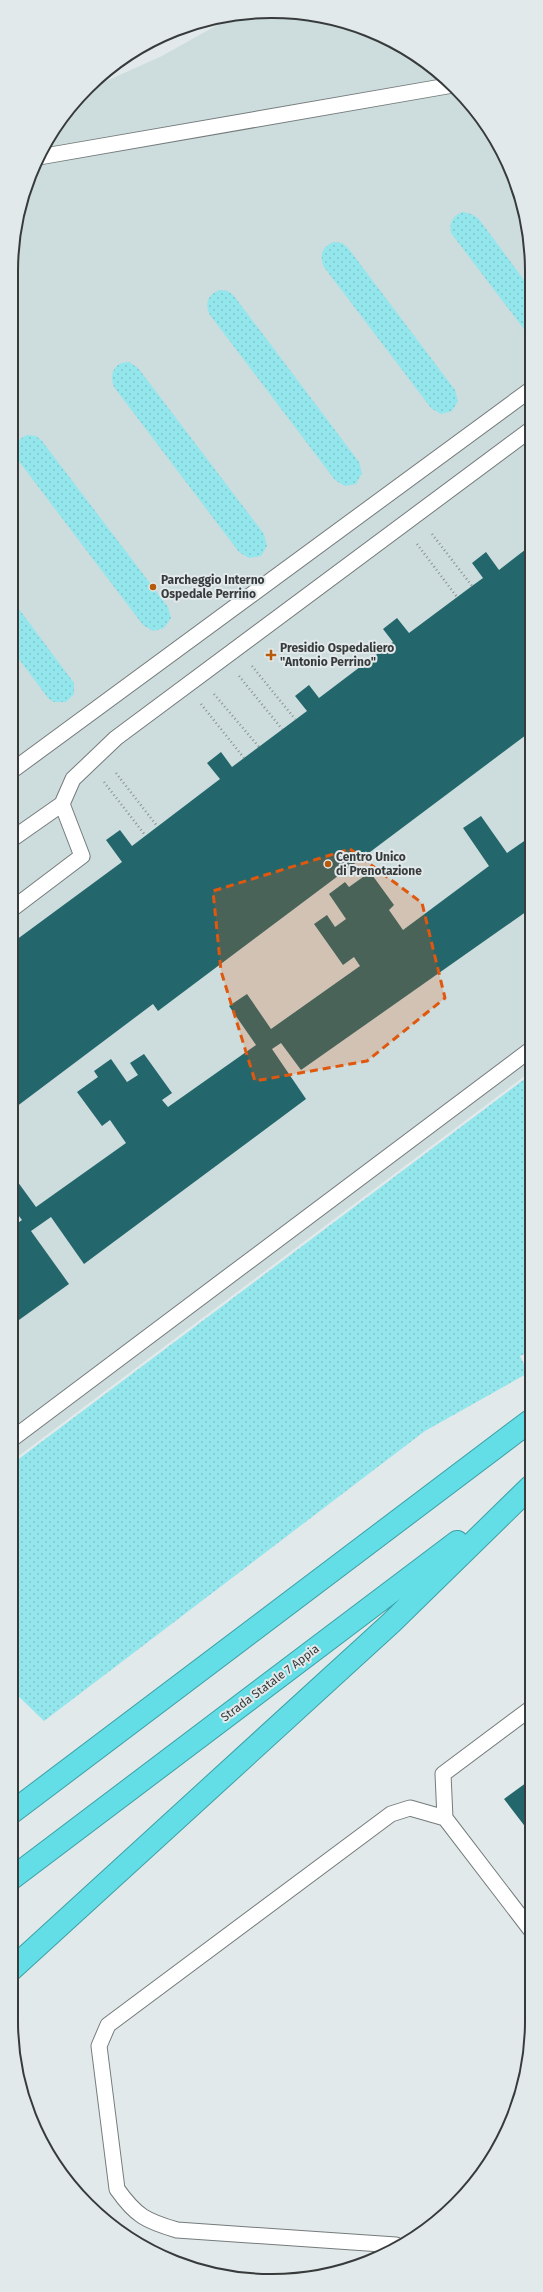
<svg xmlns="http://www.w3.org/2000/svg" width="543" height="2292" font-family="'Fira Sans',sans-serif">
<style>
.built{fill:#cddcdd}
.grass{fill:url(#grass-dots)}
.building{fill:#23666b}
.lines{fill:none;stroke-linecap:round;stroke-linejoin:round}
.service-casing{stroke:#757b7b;stroke-width:17}
.trunk-casing{stroke:#3ca0a6;stroke-width:24}
.path{stroke:#8b9091;stroke-width:2.5;stroke-dasharray:1 3;stroke-linecap:butt}
.service{stroke:#fff;stroke-width:15}
.trunk{stroke:#64dee6;stroke-width:22}
.marked{fill:#df580e;fill-opacity:0.2;stroke:#df580e;stroke-width:3;stroke-dasharray:8 5;stroke-linejoin:round}
.poi-dot{fill:#b85a0b;stroke:#e2e9ea;stroke-width:1.5}
.labels{text-anchor:middle;dominant-baseline:central;stroke-width:4;stroke-linejoin:round;paint-order:stroke}
.poi-label{font-size:12px;font-weight:bold;fill:#383b3b;stroke:#e2e9ea;text-anchor:start}
.street-label{font-size:12px;fill:#383b3b;stroke:#e2e9ea}
.rim{fill:none;stroke:#383b3b;stroke-width:2}
</style>
<defs>
<pattern id="grass-dots" width="8" height="8" patternUnits="userSpaceOnUse"><rect width="8" height="8" fill="#93e6ec"/><path d="M2 2h.1M6 6h.1" fill="none" stroke="#80c6cb" stroke-width="1.8" stroke-linecap="round"/></pattern>
</defs>
<rect width="100%" height="100%" fill="#e2e9ea"/>
<path class="built" d="M 255,12 L 306,13 L 387,38 L 456,87 L 505,156 L 530,238 L 530,1072 L 12,1461 L 13,237 L 25,188 L 46,141 L 76,100 L 84,91 L 162,56 L 235,15 Z"/>
<path class="grass" d="M 463,212 L 471,214 L 478,218 L 530,288 L 530,337 L 451,233 C 449,223 453,215 463,212 Z
M 334,242 L 342,243 L 348,248 L 455,390 L 458,401 L 452,411 L 441,414 L 431,408 L 324,267 C 319,256 322,246 334,242 Z
M 220,290 L 228,291 L 234,296 L 359,462 L 362,473 L 356,484 L 345,486 L 335,480 L 210,315 C 204,304 208,294 220,290 Z
M 129,362 L 138,368 L 264,534 L 267,546 L 261,556 L 249,558 L 239,552 L 114,387 C 109,374 114,362 129,362 Z
M 28,435 L 36,436 L 42,441 L 168,607 L 171,618 L 164,628 L 153,631 L 143,625 L 18,460 C 12,449 17,438 28,435 Z
M 13,601 L 74,683 L 74,694 L 66,702 L 54,702 L 48,698 L 13,651 Z
M 530,1075 L 530,1352 L 520,1356 L 528,1373 L 425,1431 L 44,1721 L 11,1689 L 12,1464 Z"/>
<path class="building" d="M 530,546 L 530,732 L 158,1011 L 153,1004 L 12,1110 L 12,943 L 122,862 L 106,840 L 120,830 L 132,846 L 220,779 L 207,763 L 221,752 L 232,767 L 307,711 L 295,696 L 309,685 L 319,698 L 393,642 L 383,629 L 397,618 L 409,633 L 472,586 L 483,578 L 472,563 L 486,552 L 499,570 Z
M 481,816 L 507,853 L 530,837 L 530,909 L 301,1070 L 281,1043 L 272,1049 L 306,1099 L 84,1264 L 51,1217 L 31,1231 L 69,1284 L 12,1325 L 12,1227 L 22,1220 L 12,1207 L 12,1174 L 36,1207 L 126,1143 L 110,1120 L 102,1126 L 77,1092 L 98,1077 L 94,1071 L 111,1059 L 127,1082 L 138,1075 L 130,1063 L 144,1054 L 172,1093 L 162,1100 L 168,1107 L 256,1045 L 229,1006 L 247,994 L 271,1029 L 360,966 L 354,957 L 343,965 L 314,924 L 327,915 L 335,927 L 346,919 L 329,894 L 345,882 L 349,887 L 370,872 L 394,905 L 389,910 L 403,930 L 489,866 L 463,828 Z
M 530,1780 L 530,1833 L 504,1799 Z"/>
<g class="lines">
<defs>
<path id="service" d="M 39,157 L 453,85
M 13,770 L 530,390
M 12,839 L 62,804
M 12,909 L 82,856 L 62,804 L 73,779 L 116,738 L 530,430
M 12,1439 L 530,1050
M 530,1929 L 445,1818 L 443,1774 L 530,1709
M 396,2245 L 177,2230 C 146,2221 136,2216 117,2189 L 99,2046 L 108,2025 L 391,1814 L 410,1808 L 445,1818"/>
<path id="trunk" d="M 11,1813 L 530,1421
M 11,1879 L 457,1542
M 11,1970 L 391,1623 L 530,1487"/>
</defs>
<use href="#service" class="service-casing"/>
<use href="#trunk" class="trunk-casing"/>
<path class="path" d="M 432,534 L 472,586
M 417,544 L 457,597
M 252,666 L 295,719
M 239,676 L 282,729
M 214,694 L 259,747
M 201,704 L 244,758
M 116,773 L 157,826
M 104,782 L 145,835"/>
<use href="#service" class="service"/>
<use href="#trunk" class="trunk"/>
</g>
<path class="marked" d="M 350,849 L 422,903 L 445,998 L 367,1061 L 255,1081 L 221,971 L 213,891 Z"/>
<g class="poi-dot">
<circle cx="153" cy="587" r="4"/>
<path d="M269 649h4v4h4v4h-4v4h-4v-4h-4v-4h4z"/>
<circle cx="328" cy="864" r="4"/>
</g>
<g class="labels">
<g class="poi-label">
<text x="161" y="580">Parcheggio Interno<tspan x="161" dy="14">Ospedale Perrino</tspan></text>
<text x="280" y="648">Presidio Ospedaliero<tspan x="280" dy="14">"Antonio Perrino"</tspan></text>
<text x="336" y="857">Centro Unico<tspan x="336" dy="14">di Prenotazione</tspan></text>
</g>
<g class="street-label">
<text transform="translate(270 1683) rotate(-37)">Strada Statale 7 Appia</text>
</g>
</g>
<path d="M0 0H543V2292H0ZM271 18H272A253 253 0 0 1 525 271V2021A253 253 0 0 1 272 2274H271A253 253 0 0 1 18 2021V271A253 253 0 0 1 271 18Z" fill="#e2e9ea" fill-rule="evenodd"/>
<path class="rim" d="M271 18H272A253 253 0 0 1 525 271V2021A253 253 0 0 1 272 2274H271A253 253 0 0 1 18 2021V271A253 253 0 0 1 271 18Z"/>
</svg>
